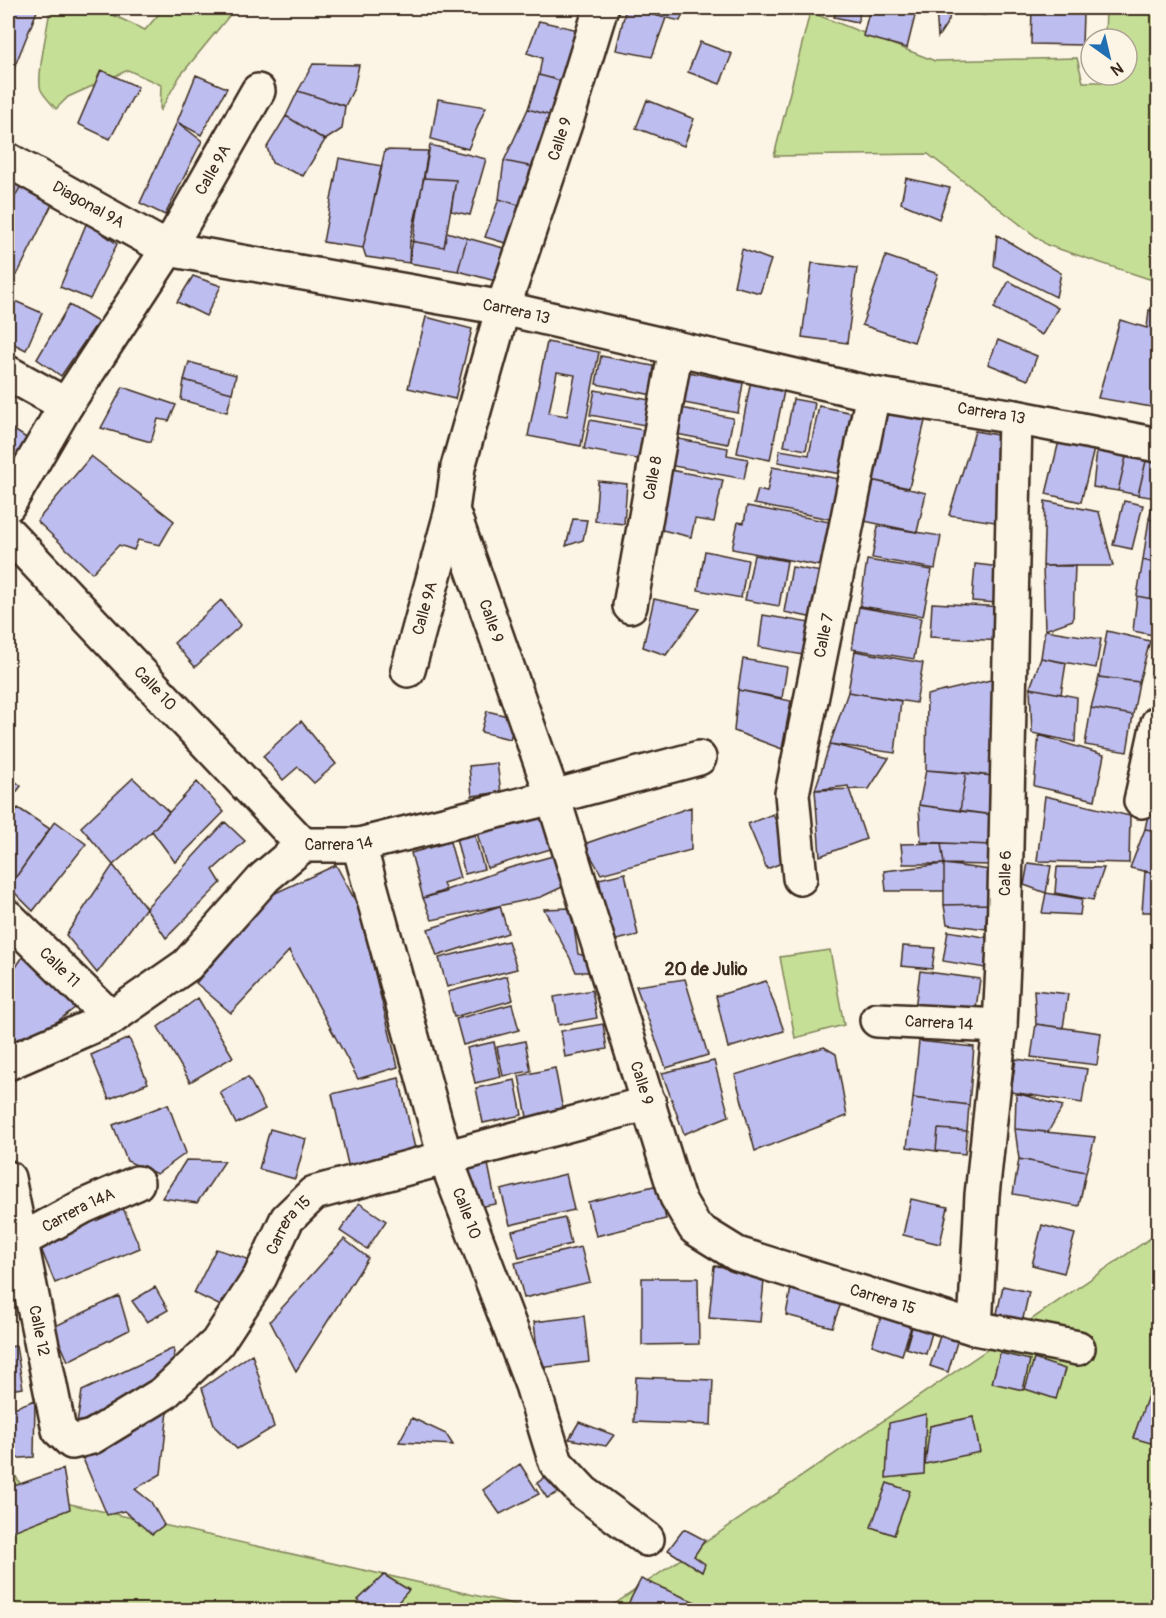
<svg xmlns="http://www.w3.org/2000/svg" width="1166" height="1618" font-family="Pangolin,sans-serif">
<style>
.green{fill:#c6df96;stroke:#80845a;stroke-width:1.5}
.building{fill:#bebdef;stroke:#3b2a1e;stroke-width:1.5;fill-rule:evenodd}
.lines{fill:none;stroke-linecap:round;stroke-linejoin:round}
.minor-casing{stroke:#3b2a1e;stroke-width:38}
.minor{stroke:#fcf5e5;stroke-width:33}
.labels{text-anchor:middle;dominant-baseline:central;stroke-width:4.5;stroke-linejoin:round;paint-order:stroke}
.street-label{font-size:16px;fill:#3b2a1e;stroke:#fcf5e5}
.neighbourhood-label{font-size:18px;font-weight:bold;fill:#3b2a1e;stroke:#fcf5e5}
</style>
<rect width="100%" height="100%" fill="#fcf5e5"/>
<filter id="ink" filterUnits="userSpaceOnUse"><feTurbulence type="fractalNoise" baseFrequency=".0167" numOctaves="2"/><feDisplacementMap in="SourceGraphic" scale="12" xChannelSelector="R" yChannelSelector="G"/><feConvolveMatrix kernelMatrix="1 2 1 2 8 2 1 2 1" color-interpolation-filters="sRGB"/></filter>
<g filter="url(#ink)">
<path class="green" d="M 46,8 L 98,8 L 145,30 L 164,8 L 231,8 L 234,10 L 180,76 L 160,111 L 161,85 L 128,70 L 68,97 L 56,109 C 51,103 44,96 41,90 C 36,77 48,27 50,9 Z
M 1106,8 L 1158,8 L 1158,282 L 1047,245 L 928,154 L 774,156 L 810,12 L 935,61 L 1077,58 L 1083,82 L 1104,82 L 1105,75 L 1127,75 L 1127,39 L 1105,39 Z
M 830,950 L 844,1025 L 795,1038 L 780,957 Z
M 1158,1233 L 1158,1610 L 606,1610 Z
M 8,1463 L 26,1494 L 540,1610 L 8,1610 Z"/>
<path class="building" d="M 8,8 L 28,8 L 37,11 L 8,83 Z
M 626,8 L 686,8 L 680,21 Z
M 626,8 L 666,18 L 652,57 L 616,50 Z
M 838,8 L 861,8 L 858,22 L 834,17 Z
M 870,8 L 917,8 L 907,48 L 863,36 Z
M 936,8 L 950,8 L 949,20 L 938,37 Z
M 955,8 L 986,8 L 985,15 L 954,11 Z
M 1032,8 L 1094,8 L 1094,13 L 1083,13 L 1082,45 L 1031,44 Z
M 539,21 L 583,31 L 569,83 L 539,75 L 542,58 L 527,53 Z
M 700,42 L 732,54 L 720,84 L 688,72 Z
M 313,64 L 359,65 L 354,88 L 345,106 L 298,91 Z
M 101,70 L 138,87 L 110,139 L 78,124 Z
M 196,75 L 227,88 L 201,135 L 177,122 Z
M 539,75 L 569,83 L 559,118 L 528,109 Z
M 298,91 L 345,106 L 342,129 L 325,140 L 286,116 Z
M 438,99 L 486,107 L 468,149 L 431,139 Z
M 647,100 L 694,119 L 684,146 L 636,128 Z
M 528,109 L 559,118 L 539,168 L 504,161 Z
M 286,116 L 325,140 L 303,176 L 272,163 L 267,147 Z
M 177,122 L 202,141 L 165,215 L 140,203 Z
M 430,145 L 486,159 L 470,215 L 451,211 L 456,180 L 424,178 Z
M 385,150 L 428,151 L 409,263 L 366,257 L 363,248 Z
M 339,158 L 382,166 L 363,248 L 323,242 Z
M 504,161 L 539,168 L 528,208 L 499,199 Z
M 8,176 L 23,182 L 8,209 Z
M 424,178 L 456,180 L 444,247 L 410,241 Z
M 906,178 L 950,188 L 939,219 L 901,203 Z
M 23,182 L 54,200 L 17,275 L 8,271 L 8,209 Z
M 499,199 L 528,208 L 516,246 L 485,237 Z
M 87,222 L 117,244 L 90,299 L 60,287 Z
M 447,232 L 467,238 L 458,271 L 409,263 L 410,241 L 444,247 Z
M 997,235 L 1061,273 L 1056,297 L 994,266 Z
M 467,238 L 511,250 L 503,283 L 458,271 Z
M 742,249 L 771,260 L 760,293 L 734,286 Z
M 886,256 L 938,274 L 914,342 L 862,325 Z
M 812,263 L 857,268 L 847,343 L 802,337 Z
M 193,276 L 221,286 L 206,316 L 177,302 Z
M 1009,281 L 1058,308 L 1042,335 L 994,308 Z
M 8,298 L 42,313 L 26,350 L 8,341 Z
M 69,305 L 98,322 L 61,376 L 37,359 Z
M 1149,310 L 1158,312 L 1158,408 L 1098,398 L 1120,320 L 1147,328 Z
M 426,317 L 472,329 L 455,399 L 408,388 Z
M 998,340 L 1037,356 L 1028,380 L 988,364 Z
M 547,342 L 599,352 L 581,446 L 528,436 ZM 557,372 L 575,375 L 567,416 L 549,413 Z
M 601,356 L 664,368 L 658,396 L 596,384 Z
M 189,362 L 236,375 L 232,393 L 184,380 Z
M 684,371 L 743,383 L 738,413 L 678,402 Z
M 184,380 L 232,393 L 227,412 L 181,400 Z
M 751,380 L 785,386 L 770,460 L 737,453 Z
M 123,387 L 176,405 L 169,421 L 158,419 L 151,442 L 101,428 Z
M 595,390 L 655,401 L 650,426 L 590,415 Z
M 793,399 L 815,403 L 806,450 L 784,446 Z
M 819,406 L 858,414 L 846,475 L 778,462 L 780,450 L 809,455 Z
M 676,407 L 733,418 L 728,444 L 671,433 Z
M 886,412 L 925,421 L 909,488 L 871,480 Z
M 590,420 L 648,431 L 642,460 L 584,449 Z
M 8,426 L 28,439 L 8,482 Z
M 975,431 L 1003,436 L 1001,523 L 949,515 Z
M 673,438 L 728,448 L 727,455 L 748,459 L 744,479 L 668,465 Z
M 1059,441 L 1094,449 L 1081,502 L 1046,494 Z
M 1097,449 L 1126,457 L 1118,491 L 1093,487 Z
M 91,456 L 174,521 L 160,545 L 138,540 L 134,550 L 119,545 L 92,573 L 37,521 Z
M 1126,457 L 1146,461 L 1138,495 L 1118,491 Z
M 1146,461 L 1158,464 L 1158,482 L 1155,498 L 1138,495 Z
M 772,467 L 839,479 L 830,519 L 754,504 L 758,490 L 767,492 Z
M 665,469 L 723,480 L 714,522 L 695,519 L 691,537 L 650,527 Z
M 871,480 L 926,493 L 917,532 L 864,521 Z
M 598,481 L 627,484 L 624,524 L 595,521 Z
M 1158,482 L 1158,521 L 1149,519 Z
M 1045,501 L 1099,512 L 1113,566 L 1043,566 Z
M 1124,501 L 1143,505 L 1132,549 L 1113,545 Z
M 747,506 L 835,523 L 826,567 L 732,549 L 738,522 L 744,523 Z
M 573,519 L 587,520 L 583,540 L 566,546 Z
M 1149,519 L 1158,521 L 1158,564 L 1143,560 Z
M 878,526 L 941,536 L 935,569 L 872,558 Z
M 705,551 L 748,560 L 741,598 L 698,590 Z
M 754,555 L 787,561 L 779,606 L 745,600 Z
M 867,560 L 932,570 L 923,616 L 860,606 Z
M 1143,560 L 1158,564 L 1157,600 L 1137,596 Z
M 975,564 L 1000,567 L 997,603 L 972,601 Z
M 1075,565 L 1073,620 L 1045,630 L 1043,566 Z
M 792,567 L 822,572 L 814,618 L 784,612 Z
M 1137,596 L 1157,600 L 1153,635 L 1133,631 Z
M 654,599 L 700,609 L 666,655 L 643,647 Z
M 221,600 L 241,625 L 195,667 L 174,643 Z
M 932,603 L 1005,607 L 1003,641 L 930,637 Z
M 859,607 L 921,618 L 914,659 L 852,649 Z
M 763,615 L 810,623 L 803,655 L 759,647 Z
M 1045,630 L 1101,639 L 1096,668 L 1041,658 Z
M 1107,631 L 1150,641 L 1139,682 L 1099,677 Z
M 855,651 L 923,663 L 916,703 L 848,692 Z
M 1041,658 L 1066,663 L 1061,694 L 1030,688 Z
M 743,659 L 787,667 L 782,698 L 738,690 Z
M 1099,677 L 1139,682 L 1133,715 L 1091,708 Z
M 999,678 L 993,776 L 926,770 L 927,695 Z
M 1030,688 L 1077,697 L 1075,742 L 1032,733 Z
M 738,690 L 791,701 L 782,749 L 734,731 Z
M 848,692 L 901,701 L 895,753 L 830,744 Z
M 1091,708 L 1133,715 L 1127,752 L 1085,745 Z
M 487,711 L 516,718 L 510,739 L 481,732 Z
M 301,721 L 336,764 L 314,783 L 298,767 L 283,780 L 263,756 Z
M 1039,735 L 1104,755 L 1095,800 L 1034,786 Z
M 830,744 L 889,758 L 869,789 L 815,790 Z
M 497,763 L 501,792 L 472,796 L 469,766 Z
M 926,770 L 966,773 L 960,811 L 919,805 Z
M 966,773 L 993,776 L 993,815 L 960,811 Z
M 8,775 L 21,786 L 8,803 Z
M 133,778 L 169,812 L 152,831 L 113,865 L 81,827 Z
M 197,782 L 224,812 L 175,862 L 152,831 Z
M 848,786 L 866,839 L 820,856 L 815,790 Z
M 1153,791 L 1158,793 L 1158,831 L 1145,829 Z
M 1045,796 L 1130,816 L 1129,863 L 1037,861 Z
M 919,805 L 993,815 L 991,845 L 921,842 Z
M 691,807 L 691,850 L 601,874 L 584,844 Z
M 18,808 L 50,829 L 9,887 L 8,885 L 8,821 Z
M 544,813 L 554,848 L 487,868 L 477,833 Z
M 773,814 L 791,859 L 767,869 L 748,824 Z
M 55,821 L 86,844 L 33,911 L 9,887 Z
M 225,822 L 245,841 L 213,870 L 221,883 L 166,938 L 146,908 Z
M 1145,829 L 1158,831 L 1158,874 L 1130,868 Z
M 474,833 L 484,869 L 465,874 L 456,838 Z
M 450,842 L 460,878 L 443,883 L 446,892 L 423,898 L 411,853 Z
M 941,843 L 991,845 L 990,865 L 944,864 Z
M 941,843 L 944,864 L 903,864 L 901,844 Z
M 564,853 L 573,882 L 541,897 L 432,920 L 423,898 L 509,868 Z
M 1028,863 L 1051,866 L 1046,893 L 1024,885 Z
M 944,864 L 990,870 L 987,904 L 944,905 Z
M 944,864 L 944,891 L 886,891 L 884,871 Z
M 113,865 L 146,908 L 97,973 L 66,935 Z
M 336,865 L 357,904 L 369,949 L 398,1067 L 358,1079 L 289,951 L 231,1013 L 196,983 L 273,894 Z
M 1057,867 L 1104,868 L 1093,900 L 1055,893 Z
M 1145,871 L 1158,874 L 1158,912 L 1142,912 Z
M 625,873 L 638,935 L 612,941 L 599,879 Z
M 1046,893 L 1082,899 L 1080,915 L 1042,913 Z
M 987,904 L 986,929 L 947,924 L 944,905 Z
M 500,906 L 508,933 L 437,956 L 428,929 Z
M 571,908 L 578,954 L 589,957 L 590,972 L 576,972 L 570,958 L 544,909 Z
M 948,931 L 990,938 L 985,968 L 943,961 Z
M 508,941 L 517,969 L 447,987 L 439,958 Z
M 903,946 L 935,948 L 932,969 L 901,966 Z
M 26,952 L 76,1007 L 8,1060 L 8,979 Z
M 920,971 L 980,979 L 975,1016 L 915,1008 Z
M 507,976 L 513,1000 L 454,1017 L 448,992 Z
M 685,979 L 708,1055 L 666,1068 L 636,986 Z
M 766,981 L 784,1031 L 728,1048 L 716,996 Z
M 592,990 L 597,1018 L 559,1025 L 554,997 Z
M 1034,990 L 1068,994 L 1063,1028 L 1036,1024 Z
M 198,998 L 233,1057 L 190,1082 L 158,1027 Z
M 512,1004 L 519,1030 L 463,1045 L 456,1019 Z
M 603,1024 L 607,1049 L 565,1057 L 561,1031 Z
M 1036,1024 L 1101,1033 L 1097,1065 L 1031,1057 Z
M 129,1038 L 148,1083 L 109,1099 L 91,1055 Z
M 525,1041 L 531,1071 L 503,1076 L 497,1047 Z
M 919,1041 L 974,1047 L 969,1105 L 913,1098 Z
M 494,1042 L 501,1077 L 475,1083 L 467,1048 Z
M 824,1047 L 836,1054 L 847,1116 L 755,1151 L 735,1075 Z
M 1016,1059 L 1087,1069 L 1082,1103 L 1011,1092 Z
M 714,1061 L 729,1116 L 684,1134 L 662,1073 Z
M 555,1068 L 564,1115 L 528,1122 L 519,1076 Z
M 248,1077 L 265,1109 L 236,1124 L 220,1092 Z
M 399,1078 L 416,1153 L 349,1169 L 332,1094 Z
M 515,1080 L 522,1115 L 483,1123 L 476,1088 Z
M 1016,1093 L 1063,1106 L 1048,1132 L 1015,1129 Z
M 913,1098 L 969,1105 L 967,1131 L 938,1129 L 936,1151 L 907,1147 Z
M 168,1104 L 186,1153 L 157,1174 L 127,1161 L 113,1125 Z
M 270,1129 L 306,1139 L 295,1179 L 259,1169 Z
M 938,1129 L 967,1131 L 965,1154 L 936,1151 Z
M 1015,1129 L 1095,1137 L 1086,1172 L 1019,1159 Z
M 487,1159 L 496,1204 L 466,1209 L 451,1167 Z
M 1019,1159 L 1086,1172 L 1079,1206 L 1013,1194 Z
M 186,1160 L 225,1161 L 197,1203 L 162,1198 Z
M 566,1174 L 574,1210 L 510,1225 L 501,1190 Z
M 658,1185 L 666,1219 L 596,1236 L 588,1202 Z
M 911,1199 L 948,1207 L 940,1244 L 903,1235 Z
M 121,1203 L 140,1248 L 55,1283 L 37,1239 Z
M 359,1203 L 386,1221 L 367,1249 L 340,1231 Z
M 565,1218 L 571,1244 L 519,1258 L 512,1231 Z
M 1042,1225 L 1075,1234 L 1064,1273 L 1032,1265 Z
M 344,1239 L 368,1258 L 296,1371 L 270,1321 Z
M 581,1247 L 590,1282 L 524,1298 L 515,1263 Z
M 216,1249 L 260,1263 L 231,1311 L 194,1293 Z
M 714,1266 L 765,1270 L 760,1322 L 709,1318 Z
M 642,1278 L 698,1278 L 699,1344 L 642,1345 Z
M 792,1282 L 842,1301 L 832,1327 L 786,1315 Z
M 1003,1286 L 1029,1292 L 1022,1323 L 996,1318 Z
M 155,1287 L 168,1310 L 147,1322 L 132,1301 Z
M 119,1296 L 129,1330 L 68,1361 L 53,1327 Z
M 885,1304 L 915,1314 L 902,1355 L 872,1345 Z
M 916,1313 L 936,1318 L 926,1354 L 906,1348 Z
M 584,1316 L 589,1362 L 539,1368 L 534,1322 Z
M 943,1327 L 960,1332 L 948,1372 L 930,1366 Z
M 16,1346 L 23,1388 L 8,1390 L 8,1347 Z
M 174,1348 L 173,1374 L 77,1424 L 82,1391 Z
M 1000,1353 L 1030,1360 L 1023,1390 L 992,1383 Z
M 252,1354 L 274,1427 L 237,1449 L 215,1427 L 202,1388 Z
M 1034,1359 L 1065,1369 L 1056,1399 L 1025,1389 Z
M 1158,1367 L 1158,1445 L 1133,1438 Z
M 636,1377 L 713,1380 L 711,1425 L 634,1422 Z
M 35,1400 L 34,1457 L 8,1459 L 8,1410 Z
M 168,1411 L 161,1474 L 135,1489 L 151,1502 L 164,1525 L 152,1534 L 124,1511 L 107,1515 L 81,1454 Z
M 926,1414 L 924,1474 L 886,1478 L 889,1423 Z
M 973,1417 L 980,1452 L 925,1464 L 930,1426 Z
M 412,1418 L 446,1434 L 453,1445 L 399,1442 Z
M 579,1422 L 614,1435 L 606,1446 L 569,1439 Z
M 520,1464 L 539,1494 L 500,1514 L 483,1490 Z
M 63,1469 L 70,1509 L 8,1533 L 8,1488 Z
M 550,1474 L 568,1488 L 547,1498 L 537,1483 Z
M 887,1483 L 910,1491 L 894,1535 L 871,1527 Z
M 684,1529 L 705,1540 L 694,1556 L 705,1564 L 702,1572 L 668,1550 Z
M 384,1575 L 409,1590 L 391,1610 L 369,1610 L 358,1600 Z
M 641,1579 L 695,1602 L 691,1610 L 625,1610 Z"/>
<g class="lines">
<defs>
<g id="minor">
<path id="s1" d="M 601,8 L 568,115 L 503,308 L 458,467 L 452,510 L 553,797 L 677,1197 L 695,1228 L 737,1254 L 975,1328 L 1078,1348"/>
<path id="s2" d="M 8,160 L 168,249 L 503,308 L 873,394 L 1015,417 L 1158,445"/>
<path d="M 8,373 L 66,405"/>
<path id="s3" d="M 8,505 L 66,405 L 168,249 L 258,91"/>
<path id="s4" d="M 8,533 L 303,845"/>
<path id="s5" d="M 630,606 L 676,348"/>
<path id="s6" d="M 408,670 L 452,510"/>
<path d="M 1141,801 L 1158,723"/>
<path id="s7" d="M 359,845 L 445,1157 L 532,1385 L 556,1463 L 583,1492 L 647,1539"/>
<path id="s8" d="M 800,878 L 792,794 L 873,394"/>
<path id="s9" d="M 8,917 L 111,1018"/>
<path id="s10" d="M 877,1020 L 1000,1026"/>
<path id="s11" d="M 8,1063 L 111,1018 L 187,965 L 265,877 L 303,845 L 359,845 L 553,797 L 699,758"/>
<path id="s12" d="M 8,1178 L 59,1430 L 72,1442 L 92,1437 L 164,1393 L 217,1343 L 260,1277 L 287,1219 L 314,1193 L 649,1103"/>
<path id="s13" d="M 20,1241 L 84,1206 L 137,1183"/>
<path id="s14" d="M 975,1328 L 982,1195 L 1000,1026 L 1004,944 L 1015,417"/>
</g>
</defs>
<use href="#minor" class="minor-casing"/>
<use href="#minor" class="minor"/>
</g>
</g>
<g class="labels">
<g class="street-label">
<text transform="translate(560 139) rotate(-72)">Calle 9</text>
<text stroke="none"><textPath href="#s3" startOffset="393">Calle 9A</textPath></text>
<text stroke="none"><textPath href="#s2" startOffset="92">Diagonal 9A</textPath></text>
<text stroke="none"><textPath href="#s2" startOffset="537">Carrera 13</textPath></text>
<text stroke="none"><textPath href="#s2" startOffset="1023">Carrera 13</textPath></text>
<text stroke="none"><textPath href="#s5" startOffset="130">Calle 8</textPath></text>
<text stroke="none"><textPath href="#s6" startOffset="64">Calle 9A</textPath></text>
<text stroke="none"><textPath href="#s1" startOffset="642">Calle 9</textPath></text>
<text stroke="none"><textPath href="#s8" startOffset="246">Calle 7</textPath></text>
<text stroke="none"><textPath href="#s4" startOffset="214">Calle 10</textPath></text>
<text stroke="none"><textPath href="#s11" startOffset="408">Carrera 14</textPath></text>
<text stroke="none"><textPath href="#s14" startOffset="456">Calle 6</textPath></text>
<text stroke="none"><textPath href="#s9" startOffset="72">Calle 11</textPath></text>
<text stroke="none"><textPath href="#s10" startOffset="62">Carrera 14</textPath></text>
<text stroke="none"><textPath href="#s1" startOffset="1128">Calle 9</textPath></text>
<text stroke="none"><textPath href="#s13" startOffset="66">Carrera 14A</textPath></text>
<text stroke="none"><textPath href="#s7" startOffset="384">Calle 10</textPath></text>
<text stroke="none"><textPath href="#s12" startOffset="591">Carrera 15</textPath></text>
<text stroke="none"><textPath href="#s1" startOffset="1485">Carrera 15</textPath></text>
<text stroke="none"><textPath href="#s12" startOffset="156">Calle 12</textPath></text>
</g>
<g class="neighbourhood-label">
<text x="706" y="969">20 de Julio</text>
</g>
</g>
<rect width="1166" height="1618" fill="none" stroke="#fcf5e5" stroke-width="30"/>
<rect x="15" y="15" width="1136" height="1588" fill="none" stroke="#3b2a1e" stroke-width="2" filter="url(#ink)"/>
<g transform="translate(1109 57) rotate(146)"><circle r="28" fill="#fcf5e5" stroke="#afa495" stroke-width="1.5"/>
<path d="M0-4.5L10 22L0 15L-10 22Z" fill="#1f6fb2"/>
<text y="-9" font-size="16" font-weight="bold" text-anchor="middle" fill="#3b2a1e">N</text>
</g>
</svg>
